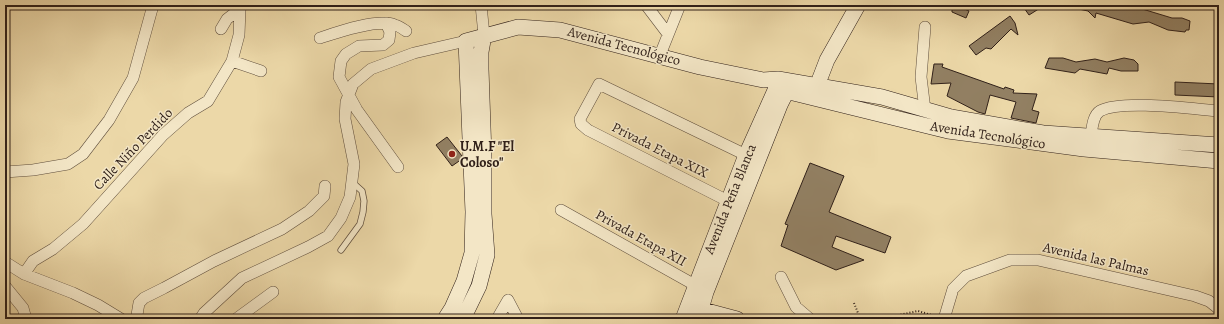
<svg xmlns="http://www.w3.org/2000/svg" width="1224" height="324" font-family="Alegreya,serif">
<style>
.building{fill:#928063;stroke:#302019}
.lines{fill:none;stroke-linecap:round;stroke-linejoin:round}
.lane-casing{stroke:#5f4e3d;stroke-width:7}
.street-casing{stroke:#5f4e3d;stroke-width:12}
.secondary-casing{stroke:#302019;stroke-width:16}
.path{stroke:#302019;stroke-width:2;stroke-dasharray:1 2;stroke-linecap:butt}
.lane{stroke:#f3e6c6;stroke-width:5.5}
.street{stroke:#f3e6c6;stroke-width:11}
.secondary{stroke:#f3e6c6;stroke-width:15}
.poi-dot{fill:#8f2418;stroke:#f3e6c6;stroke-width:1.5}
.labels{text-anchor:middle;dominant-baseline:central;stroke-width:3;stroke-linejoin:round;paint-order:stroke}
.street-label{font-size:14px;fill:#302019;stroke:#f3e6c6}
.poi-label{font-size:14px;font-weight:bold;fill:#302019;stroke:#f3e6c6;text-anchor:start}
</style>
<rect width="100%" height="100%" fill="#ecd8a8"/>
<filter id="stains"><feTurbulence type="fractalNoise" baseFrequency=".005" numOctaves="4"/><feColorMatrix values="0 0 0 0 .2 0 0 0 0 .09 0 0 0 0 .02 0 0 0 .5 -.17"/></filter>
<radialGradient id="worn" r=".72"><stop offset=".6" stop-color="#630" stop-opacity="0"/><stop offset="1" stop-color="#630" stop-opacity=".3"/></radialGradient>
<path class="building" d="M 952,5 L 956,5 L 969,11 L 966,18 L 952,12 Z
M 1022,5 L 1045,5 L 1029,15 Z
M 1075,5 L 1123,5 L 1139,8 L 1172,18 L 1182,18 L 1190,21 L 1189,30 L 1186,30 L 1185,32 L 1168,30 L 1149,22 L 1133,24 L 1096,13 L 1095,18 L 1088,11 L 1074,8 Z
M 1010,16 L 1015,23 L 1018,35 L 1011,29 L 991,49 L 986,48 L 976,55 L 969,46 Z
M 1049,58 L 1063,58 L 1076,62 L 1095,59 L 1107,62 L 1124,58 L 1134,60 L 1138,64 L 1138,71 L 1121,71 L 1109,68 L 1107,74 L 1080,69 L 1075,73 L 1045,68 Z
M 934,64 L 943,64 L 942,67 L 1004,89 L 1005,87 L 1014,90 L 1013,93 L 1037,94 L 1032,110 L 1039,112 L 1036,123 L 1011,118 L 1016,102 L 990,95 L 985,114 L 978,112 L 947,96 L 951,83 L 931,84 Z
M 1175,82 L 1219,84 L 1219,97 L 1175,95 Z
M 447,137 L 462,156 L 462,159 L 452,166 L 436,145 Z
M 810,163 L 844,176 L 829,212 L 891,237 L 885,253 L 836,236 L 832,247 L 864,260 L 836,270 L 781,246 L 788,225 L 785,224 Z"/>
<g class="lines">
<defs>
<path id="lane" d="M 341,250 L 360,224 L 363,212 L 364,201 L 362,191 L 352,182"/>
<path id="street" d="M 481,5 L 484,35
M 646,5 L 668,34
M 386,23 L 390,32 L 389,40 L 383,45 L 359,46 L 346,54 L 341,61 L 339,77 L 357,110 L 398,167
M 925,27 L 921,77 L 925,110
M 221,29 L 227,19 L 240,9
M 320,38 C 338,32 378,18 395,25 C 399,26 403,29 406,31
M 660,55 L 680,5
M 232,61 L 261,71
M 1091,136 C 1092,128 1093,115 1100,111 C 1121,99 1193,109 1219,111
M 5,172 L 33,170 L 68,164 L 83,154 L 109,120 L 133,78 L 152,9
M 728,201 L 588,130 L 581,124 L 580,119 L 599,84 L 746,155
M 561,210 L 702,289
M 5,262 L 24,274 L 73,293 L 98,305 L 121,319
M 24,274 L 33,261 L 53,249 L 83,224 L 163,135 L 188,113 L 208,101 L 232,61 L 239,35 L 240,9 L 242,5
M 781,277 L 796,307 L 810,319
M 5,286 L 23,308 L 26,319
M 508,300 L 518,319
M 138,319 L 137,315 L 139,303 L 144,298 L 164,288 L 214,261 L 282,229 L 309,211 L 324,196 L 325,186
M 200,319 L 204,313 L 242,278 L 308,247 L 328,236 L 341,218 L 350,197 L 354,164 L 345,119 L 346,102 L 353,84 L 371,69 L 414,53 L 466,41
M 236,319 L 273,292
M 497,319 L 508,300
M 944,319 L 953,289 L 966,276 L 1010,260 L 1038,260 L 1195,296 L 1209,301 L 1219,309"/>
<path id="secondary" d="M 817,86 L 827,60 L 858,5
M 777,89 L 948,131 L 1084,149 L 1219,161
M 692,307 L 737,319
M 445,319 L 452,308 L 464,281 L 472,253 L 473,212 L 466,41 L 518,27 L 560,30 L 700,67 L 763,80 L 778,79 L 882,97 L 951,117 L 1043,133 L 1219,145
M 463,319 L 479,286 L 487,255 L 484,214 L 484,156 L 481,69 L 481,52 L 484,35
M 683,319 L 746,155 L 776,88 L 778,79
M 698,319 L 706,292 L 780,105 L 787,91 L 789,83"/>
</defs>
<use href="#lane" class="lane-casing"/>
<use href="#street" class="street-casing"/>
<use href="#secondary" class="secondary-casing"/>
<path class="path" d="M 854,303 L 860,318 L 863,319
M 868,319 L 884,318 L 918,311 L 935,316"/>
<use href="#lane" class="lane"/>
<use href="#street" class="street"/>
<use href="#secondary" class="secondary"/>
</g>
<circle class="poi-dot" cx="452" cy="154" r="4"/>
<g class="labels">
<g class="street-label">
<text transform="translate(624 46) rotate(15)">Avenida Tecnológico</text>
<text transform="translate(988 135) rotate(9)">Avenida Tecnológico</text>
<text transform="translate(133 149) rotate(-46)">Calle Niño Perdido</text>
<text transform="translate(660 150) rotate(27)">Privada Etapa XIX</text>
<text transform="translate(730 199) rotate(-68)">Avenida Peña Blanca</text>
<text transform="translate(641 238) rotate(29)">Privada Etapa XII</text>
<text transform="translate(1096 259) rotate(13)">Avenida las Palmas</text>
</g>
<g class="poi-label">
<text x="460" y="146">U.M.F "El<tspan x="460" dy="16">Coloso"</tspan></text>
</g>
</g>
<rect width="1224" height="324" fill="none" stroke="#ecd8a8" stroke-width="20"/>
<rect x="6" y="6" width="1212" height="312" fill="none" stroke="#302019" stroke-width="2"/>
<rect x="10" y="10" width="1204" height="304" fill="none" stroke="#302019"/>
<rect width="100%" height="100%" filter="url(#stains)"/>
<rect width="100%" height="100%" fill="url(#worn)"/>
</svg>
